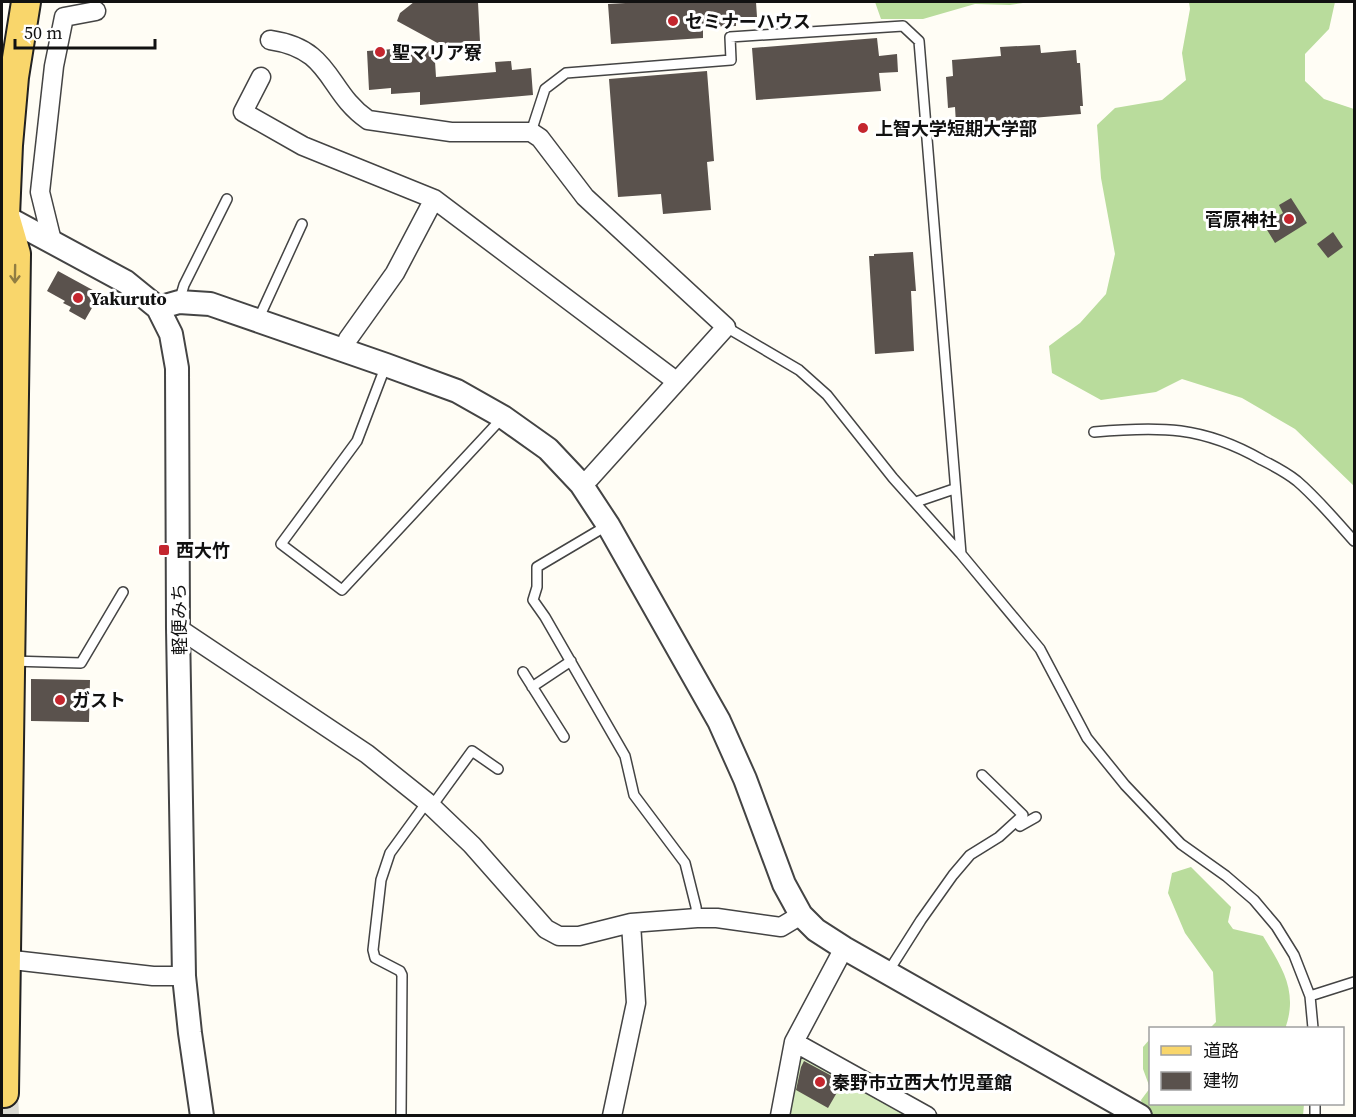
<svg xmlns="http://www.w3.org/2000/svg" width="1356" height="1117" font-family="'Source Serif 4','Noto Sans JP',serif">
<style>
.green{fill:#d5ebbd}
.forest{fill:#b9dc9c}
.building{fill:#5a524d}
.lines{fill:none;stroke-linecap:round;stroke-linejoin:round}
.primary-tunnel{stroke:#dbdad3;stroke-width:28;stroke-dasharray:28 14;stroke-linecap:butt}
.service-casing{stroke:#444;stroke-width:12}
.minor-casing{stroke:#444;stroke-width:21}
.tertiary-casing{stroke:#444;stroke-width:26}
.primary-casing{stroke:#222;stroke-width:32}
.service{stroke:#fff;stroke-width:9}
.minor{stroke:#fff;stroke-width:18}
.tertiary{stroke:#fff;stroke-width:22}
.primary{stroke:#f9d66b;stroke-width:28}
.oneway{stroke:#917d42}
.poi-dot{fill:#c4262e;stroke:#fff;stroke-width:2}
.labels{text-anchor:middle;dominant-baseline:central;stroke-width:6;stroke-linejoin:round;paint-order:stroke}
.poi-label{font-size:18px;font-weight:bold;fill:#111;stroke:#fff;text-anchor:start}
.street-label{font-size:18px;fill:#111;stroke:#fff}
</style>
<rect width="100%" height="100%" fill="#fffdf5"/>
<path class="green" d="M 805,1055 L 909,1116 L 786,1116 L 795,1059 Z"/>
<path class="forest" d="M 875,2 L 1030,2 L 1010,5 L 975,4 L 923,19 L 881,19 Z
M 1189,2 L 1335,2 L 1329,29 L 1305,54 L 1305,81 L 1324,99 L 1354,109 L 1354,486 L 1295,429 L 1242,398 L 1182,379 L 1156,392 L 1101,400 L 1052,373 L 1049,346 L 1080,323 L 1106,294 L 1115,254 L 1101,178 L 1097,125 L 1115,108 L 1162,100 L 1186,80 L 1182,53 L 1190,9 Z
M 1191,867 L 1231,907 L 1228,922 L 1233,929 L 1263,936 C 1281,966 1298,990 1286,1026 L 1287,1028 L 1210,1028 L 1216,1022 L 1213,972 L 1185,933 L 1168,893 L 1172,873 Z
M 1150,1039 L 1150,1104 L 1304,1104 L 1303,1116 L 1145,1115 L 1141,1100 L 1150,1088 L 1143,1069 L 1143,1047 Z"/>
<path class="building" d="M 414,2 L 478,2 L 480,42 L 443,46 L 397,21 L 400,13 Z
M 643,2 L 756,2 L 757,17 L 736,17 L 736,26 L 703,27 L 703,38 L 611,44 L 608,4 Z
M 877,38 L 879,56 L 897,54 L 898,72 L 879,73 L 881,91 L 756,100 L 752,48 Z
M 1040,45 L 1041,53 L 1076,50 L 1077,63 L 1080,63 L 1083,106 L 1080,106 L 1081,114 L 956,124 L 955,107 L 948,108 L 946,77 L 953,76 L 952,60 L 1001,56 L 1000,47 Z
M 434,46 L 436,77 L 496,72 L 495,62 L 511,61 L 512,70 L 531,68 L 533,95 L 420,105 L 420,92 L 391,94 L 391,88 L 369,90 L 367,51 Z
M 707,71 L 714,161 L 707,162 L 711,210 L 663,214 L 661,194 L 618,197 L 609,79 Z
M 1291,198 L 1307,223 L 1275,243 L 1264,225 L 1283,213 L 1279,205 Z
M 1333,232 L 1343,247 L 1328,258 L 1317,244 Z
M 913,252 L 916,291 L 911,291 L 914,351 L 875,354 L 869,256 L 874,256 L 874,254 Z
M 58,271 L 100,294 L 85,320 L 69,311 L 71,307 L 63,303 L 65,301 L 47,291 Z
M 31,679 L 90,680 L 89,722 L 31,721 Z
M 804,1061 L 843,1082 L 828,1108 L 796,1090 L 801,1067 Z"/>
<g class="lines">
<path class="primary-tunnel" d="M 4,1093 L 5,1116"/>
<defs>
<path id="service" d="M 531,132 L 545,89 L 566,73 L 731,60 L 730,37 L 903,26 L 919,41 L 961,554
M 179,302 L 184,285 L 227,199
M 258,320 L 302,224
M 726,327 L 799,370 L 827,395 L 893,478 L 961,554 L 1040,649 L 1087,738 L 1125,785 L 1181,844 L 1226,876 L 1254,900 L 1276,926 L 1294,955 L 1310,996 L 1313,1028
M 386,365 L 357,441 L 281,544 L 342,590 L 503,417
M 1094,432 C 1160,426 1203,426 1262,460 C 1274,466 1287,473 1297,481 C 1318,499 1336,521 1354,541
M 916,502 L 954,489
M 608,525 L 537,567 L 537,587 L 533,600 L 545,617 L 625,756 L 634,795 L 685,863 L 696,907 L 697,918
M 11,661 L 81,663 L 123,592
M 523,672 L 564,737
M 532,687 L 571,661
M 432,806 L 472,751 L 498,769
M 1016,822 L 1020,826 L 1036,817
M 888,972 L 921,920 L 953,875 L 970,855 L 999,837 L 1023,815 L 982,775
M 1310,996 L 1354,982
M 401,1116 L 402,975 L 400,971 L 375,958 L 373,950 L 381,880 L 390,853 L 427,802
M 1315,1116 L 1315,1104"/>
<path id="minor" d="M 270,40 C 333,49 326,91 368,120 L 451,132 L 531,132 L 540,138 L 585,197 L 726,327 L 590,478 L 581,484
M 261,77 L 243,112 L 303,146 L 434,199 L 676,381
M 52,241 L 40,192 L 54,66 L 64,17 L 96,11
M 344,350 L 348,339 L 395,273 L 434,199
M 178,628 L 367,754 L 427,802 L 472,845 L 546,929 L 559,936 L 579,936 L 631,923 L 697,918 L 717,918 L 781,927 L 801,915
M 4,959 L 153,976 L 184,976
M 794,1042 L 927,1116
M 612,1116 L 636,1003 L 631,923
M 780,1116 L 794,1042 L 844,948"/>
<path id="tertiary" d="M 2,215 L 126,282 L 158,308 L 171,334 L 177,368 L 178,628 L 184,976 L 190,1033 L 202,1116
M 158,308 L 179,302 L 210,304 L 386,365 L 457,391 L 503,417 L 548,449 L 581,484 L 608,525 L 719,721 L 745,779 L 784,884 L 801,915 L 816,930 L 844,948 L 1140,1116"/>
<path id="primary" d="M 4,1093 C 6,814 11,534 16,254 L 5,216 L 8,145 L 14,77 L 26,2"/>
</defs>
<use href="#service" class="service-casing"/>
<use href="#minor" class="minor-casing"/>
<use href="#tertiary" class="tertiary-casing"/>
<use href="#primary" class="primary-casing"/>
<use href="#service" class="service"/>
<use href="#minor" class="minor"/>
<use href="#tertiary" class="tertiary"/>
<use href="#primary" class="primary"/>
</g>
<defs><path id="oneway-shaft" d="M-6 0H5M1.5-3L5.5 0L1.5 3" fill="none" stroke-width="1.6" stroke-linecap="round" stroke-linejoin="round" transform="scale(1.5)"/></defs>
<use class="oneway" href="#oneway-shaft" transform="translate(15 274) rotate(91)"/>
<g class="poi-dot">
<circle cx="673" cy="21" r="6"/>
<circle cx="380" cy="52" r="6"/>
<circle cx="863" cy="128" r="6"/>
<circle cx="1289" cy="219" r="6"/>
<circle cx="78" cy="298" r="6"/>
<rect x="158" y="544" width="12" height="12" rx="3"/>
<circle cx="60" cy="700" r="6"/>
<circle cx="820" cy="1082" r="6"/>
</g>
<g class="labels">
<g class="poi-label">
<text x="685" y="21">セミナーハウス</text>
<text x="392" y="52">聖マリア寮</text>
<text x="875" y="128">上智大学短期大学部</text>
<text x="1277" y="219" text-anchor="end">菅原神社</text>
<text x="90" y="298">Yakuruto</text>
<text x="176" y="550">西大竹</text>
<text x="72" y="700">ガスト</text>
<text x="832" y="1082">秦野市立西大竹児童館</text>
</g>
<g class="street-label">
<text transform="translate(179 619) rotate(-91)">軽便みち</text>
</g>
</g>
<rect width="1356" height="1117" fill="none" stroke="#111111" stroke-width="6"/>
<rect x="1149" y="1027" width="195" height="78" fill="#ffffff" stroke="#a0a0a0" stroke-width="1.5"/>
<rect x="1161" y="1046" width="30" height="9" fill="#f9d66b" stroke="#a0a0a0" stroke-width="1.5"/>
<text x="1203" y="1057" font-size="18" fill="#111111">道路</text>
<rect x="1161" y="1072" width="30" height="18" fill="#5a524d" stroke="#a0a0a0" stroke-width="1.5"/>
<text x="1203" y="1087" font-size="18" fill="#111111">建物</text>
<path d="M15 39v9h140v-9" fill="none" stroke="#111111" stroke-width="3"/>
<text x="24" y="39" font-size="18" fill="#111111" stroke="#ffffff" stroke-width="4.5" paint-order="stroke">50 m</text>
</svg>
